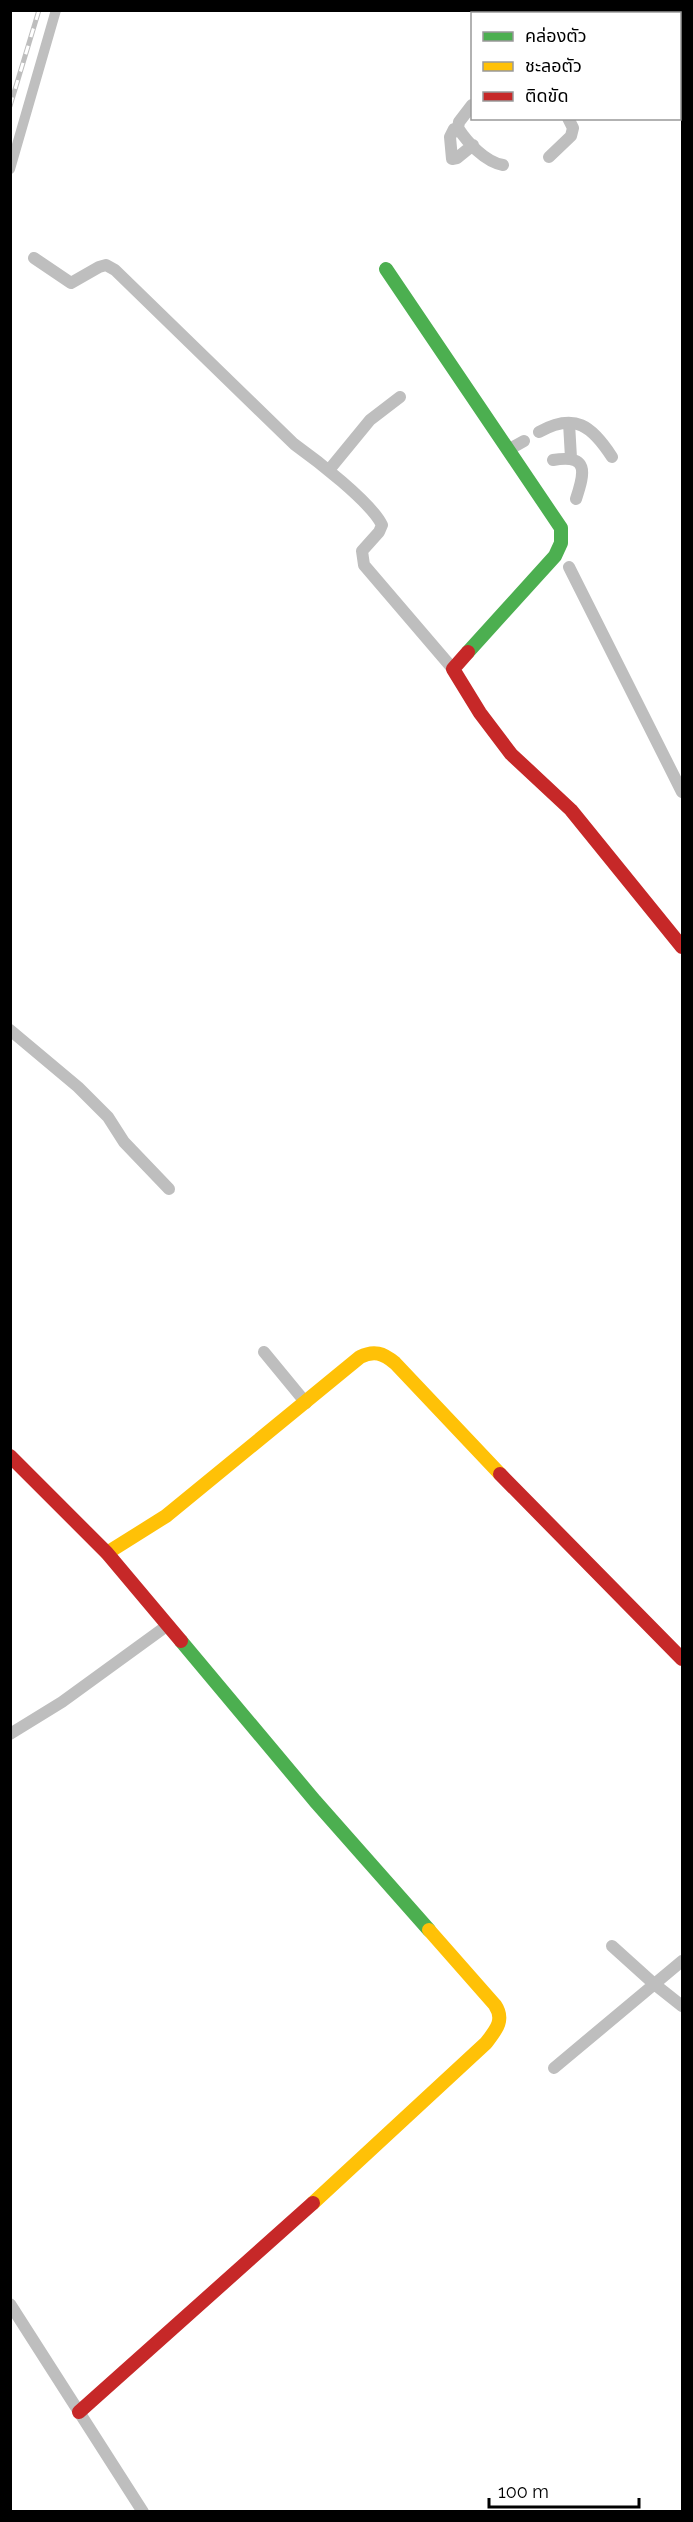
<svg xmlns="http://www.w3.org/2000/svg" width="693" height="2522" font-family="Raleway,'Noto Sans Thai',sans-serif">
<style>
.green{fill:#ececec}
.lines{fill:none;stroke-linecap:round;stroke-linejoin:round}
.canal{stroke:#bfbfbf;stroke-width:10}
.street{stroke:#bebebe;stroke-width:12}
.fast{stroke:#4caf50;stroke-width:14}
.slow{stroke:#ffc107;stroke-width:14}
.jam{stroke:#c62828;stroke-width:14}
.rail-casing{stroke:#bebebe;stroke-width:5}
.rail{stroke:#fff;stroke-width:3;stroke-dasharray:9;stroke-linecap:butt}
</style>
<rect width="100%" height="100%" fill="#fff"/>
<path class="green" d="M 639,11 L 682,11 L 682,60 L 680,57 L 680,14 L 642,13 Z"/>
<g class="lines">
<path class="canal" d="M 10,169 L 56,10"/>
<path class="street" d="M 633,10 L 635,14
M 560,14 L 563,10
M 680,70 L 682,74
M 472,105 L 459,122 L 458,128 C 467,142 485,162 503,165
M 458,128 L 454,129 L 450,137 L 452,159 L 457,158 L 473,145
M 549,157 L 571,136 L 573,128 L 568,118
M 34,258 L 71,283 L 99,267 L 106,265 L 115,270 L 294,444 C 315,459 371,502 382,525 L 379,532 L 362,551 L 364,565 L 453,669
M 569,423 L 571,458
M 539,432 C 575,412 592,426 612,457
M 508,450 L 524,441
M 553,460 C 589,454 585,472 576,499
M 329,470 L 370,420 L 400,397
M 569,567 L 682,792
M 10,1030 L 78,1087 L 108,1117 L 124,1142 L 169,1189
M 264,1352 L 306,1403
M 10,1734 L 62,1702 L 168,1625
M 612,1946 L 653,1983 L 682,2006
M 554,2068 L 682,1961
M 10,2304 L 143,2512"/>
<path class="fast" d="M 386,269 L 561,528 L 561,543 L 555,556 L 468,652
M 181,1641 L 315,1801 L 429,1930"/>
<path class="slow" d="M 107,1553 L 166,1516 L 360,1357 C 374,1350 383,1353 395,1363 L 500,1474
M 313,2203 L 486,2043 C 496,2030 505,2020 495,2005 L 429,1930"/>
<path class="jam" d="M 468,652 L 453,669 L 480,713 L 511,754 L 571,810 L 682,947
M 10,1456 L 107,1553 L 181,1641
M 500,1474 L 682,1659
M 79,2412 L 313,2203"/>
<defs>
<path id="rail" d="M 10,106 L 39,10"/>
</defs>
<use href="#rail" class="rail-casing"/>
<use href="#rail" class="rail"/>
</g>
<rect width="693" height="2522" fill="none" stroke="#000000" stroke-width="24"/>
<rect x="471" y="12" width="210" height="108" fill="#ffffff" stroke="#999999" stroke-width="1.5"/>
<rect x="483" y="32" width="30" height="9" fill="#4caf50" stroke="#999999" stroke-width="1.5"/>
<text x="525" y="42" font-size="18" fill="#000000">คล่องตัว</text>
<rect x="483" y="62" width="30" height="9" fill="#ffc107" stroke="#999999" stroke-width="1.5"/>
<text x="525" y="72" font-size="18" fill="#000000">ชะลอตัว</text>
<rect x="483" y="92" width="30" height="9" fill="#c62828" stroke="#999999" stroke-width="1.5"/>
<text x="525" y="102" font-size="18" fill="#000000">ติดขัด</text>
<path d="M489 2498v9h150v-9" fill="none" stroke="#000000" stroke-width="3"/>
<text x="498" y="2498" font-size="18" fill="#000000" stroke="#ffffff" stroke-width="4.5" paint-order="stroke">100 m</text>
</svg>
